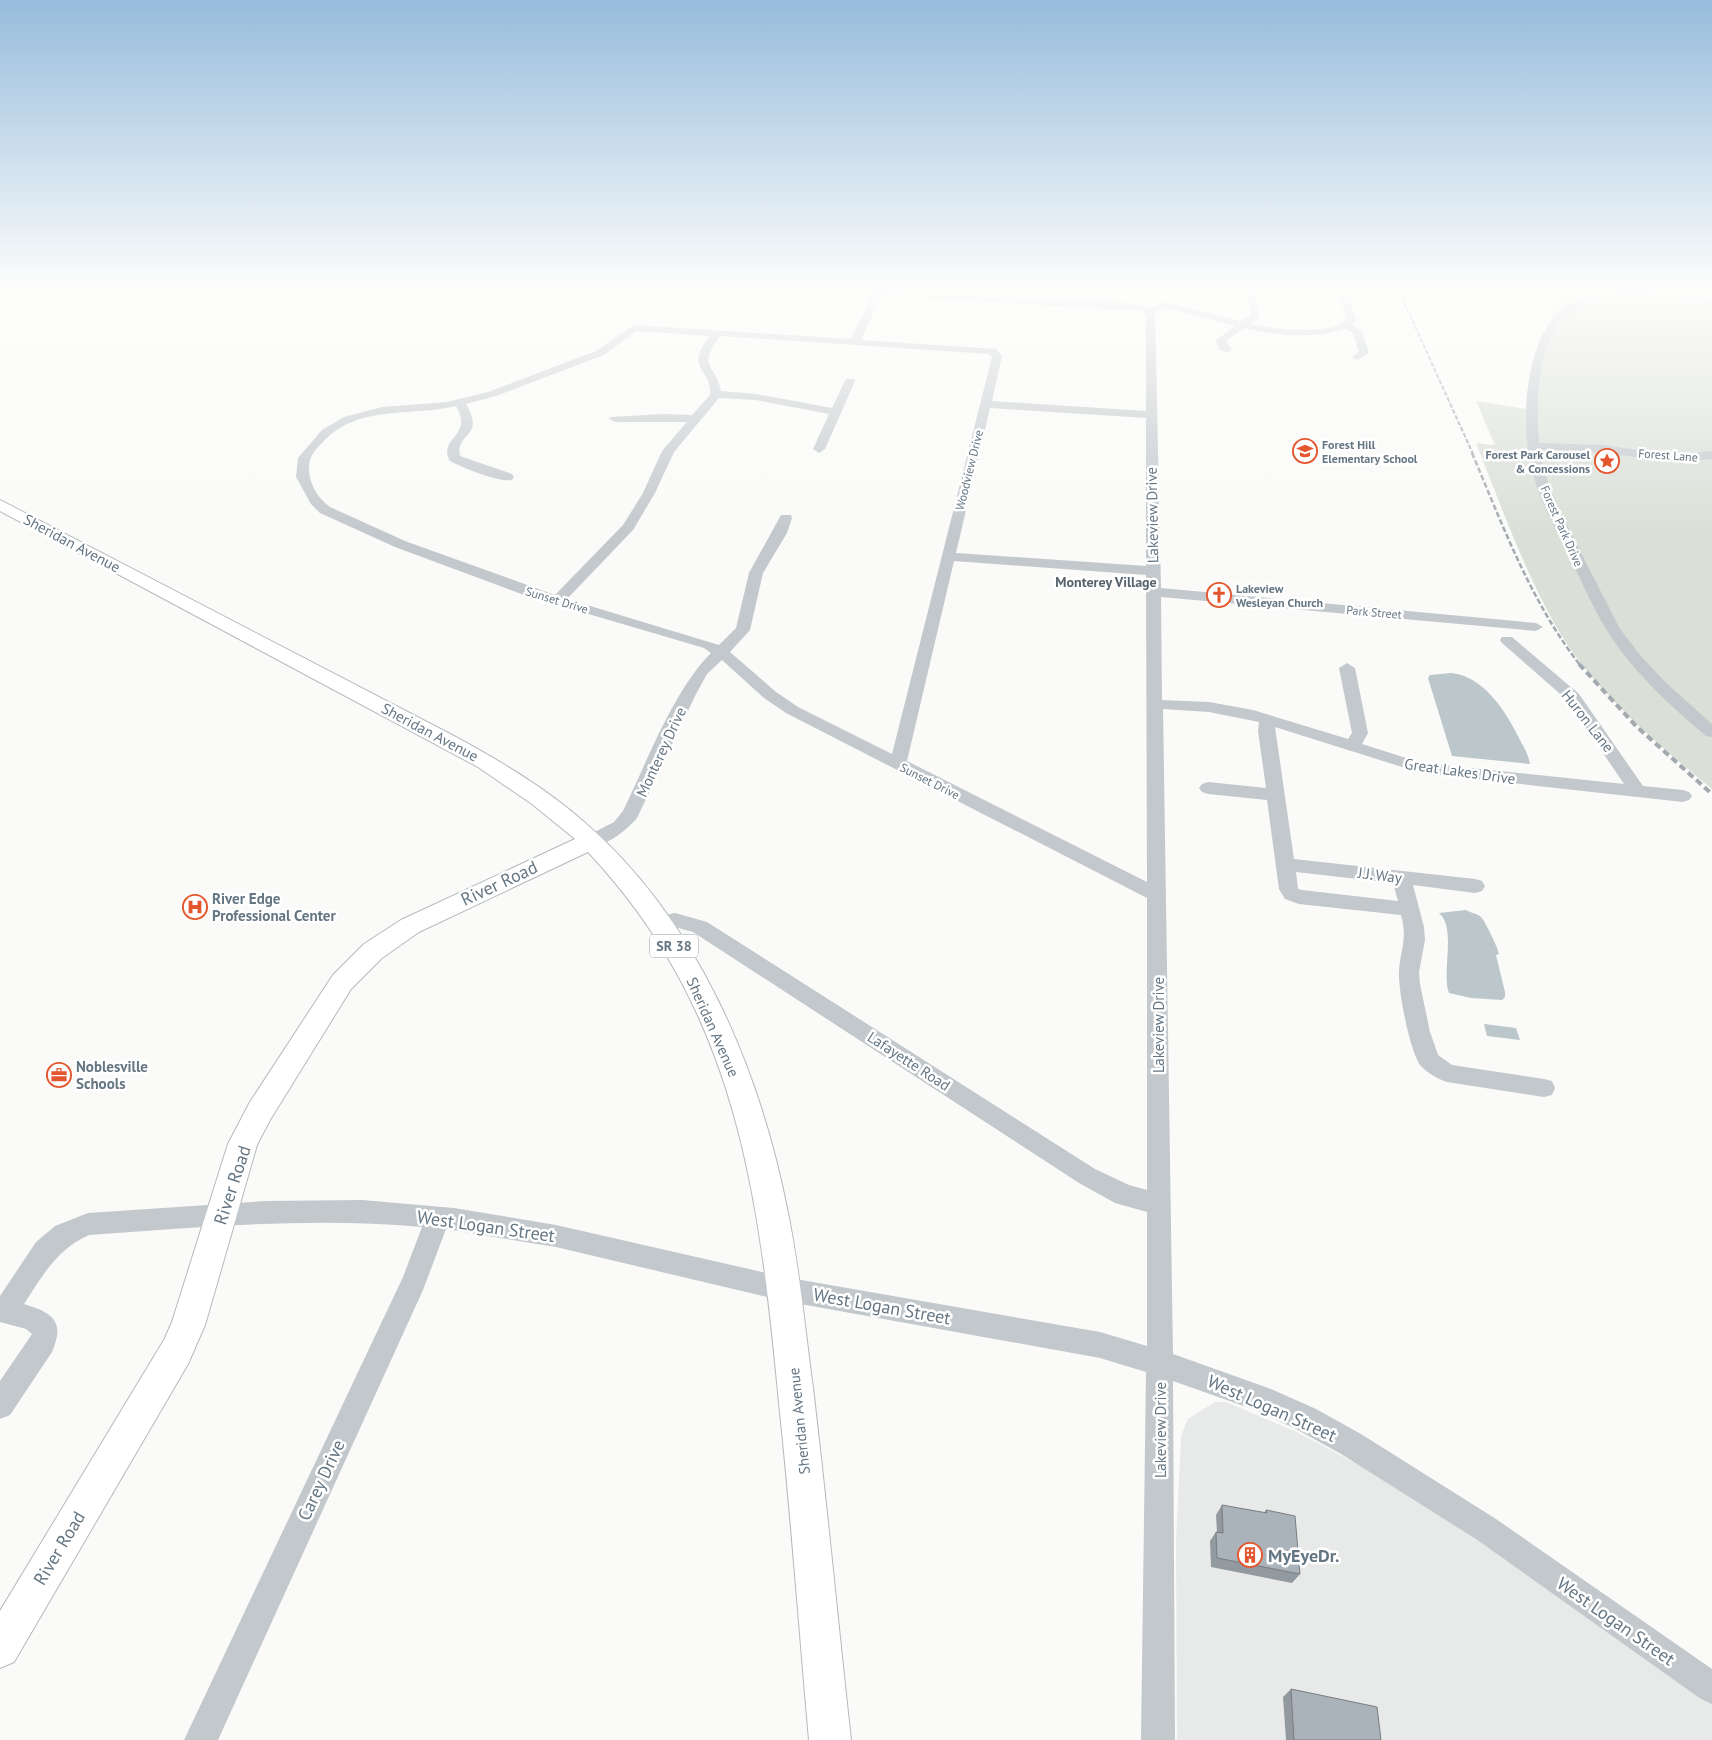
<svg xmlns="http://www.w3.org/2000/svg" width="1712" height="1740" font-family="'PT Sans',sans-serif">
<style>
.built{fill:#e8e9e9}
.green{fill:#dadfd7}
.water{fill:#bbc7cb}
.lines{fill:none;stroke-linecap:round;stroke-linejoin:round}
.major-casing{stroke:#b5babe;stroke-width:2}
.minor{fill:#c3c8cc;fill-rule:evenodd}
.major{fill:#fff;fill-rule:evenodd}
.rail-far2{stroke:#a2aab0;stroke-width:2;stroke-dasharray:4.5 2;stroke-linecap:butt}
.rail-far1{stroke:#a2aab0;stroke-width:2.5;stroke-dasharray:5.5 2.5;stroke-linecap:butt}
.rail{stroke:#a2aab0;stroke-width:4;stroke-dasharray:7 4;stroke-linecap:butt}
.wall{fill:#929a9f}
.building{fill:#aab3b9;stroke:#777d82}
.labels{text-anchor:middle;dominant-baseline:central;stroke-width:5;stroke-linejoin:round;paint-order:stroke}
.far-poi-label{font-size:12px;font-weight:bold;fill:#657683;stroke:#fff;text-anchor:start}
.far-street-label{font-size:12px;fill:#657683;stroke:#fff}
.far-neighbourhood-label{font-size:14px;font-weight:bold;fill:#57646e;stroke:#fff}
.shield{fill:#fff;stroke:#939fa8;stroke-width:1}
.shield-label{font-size:14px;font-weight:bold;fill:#657683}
.street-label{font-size:15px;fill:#657683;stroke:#fff}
.poi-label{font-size:15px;font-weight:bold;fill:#657683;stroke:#fff;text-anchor:start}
.near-street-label{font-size:18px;fill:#657683;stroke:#fff}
.near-poi-label{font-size:18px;font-weight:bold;fill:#657683;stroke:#fff;text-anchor:start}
</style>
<rect width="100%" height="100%" fill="#fafaf8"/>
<path class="built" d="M 1215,1402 L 1226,1402 L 1299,1433 L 1390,1482 L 1443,1515 L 1712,1700 L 1712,1740 L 1177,1740 L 1176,1541 L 1181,1436 L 1188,1419 Z"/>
<path class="green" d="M 1546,291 L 1712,291 L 1712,789 C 1654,741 1590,688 1553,621 C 1522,565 1500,503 1476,443 L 1495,445 L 1476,401 L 1526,409 L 1554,312 L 1565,305 Z"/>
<path class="water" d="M 1451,673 C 1484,676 1506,712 1519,738 C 1523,746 1529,755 1530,764 L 1452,756 L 1428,678 L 1430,675 Z
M 1466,910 C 1470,913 1477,913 1481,917 C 1484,919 1499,950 1499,954 L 1496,955 L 1505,992 L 1505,997 L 1502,1000 L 1471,998 L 1449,993 C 1441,973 1457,928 1439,913 Z
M 1484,1024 L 1516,1028 L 1520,1040 L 1487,1036 Z"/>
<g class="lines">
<defs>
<path id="major" d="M 0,500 L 454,736 C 500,761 544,787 583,821 C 697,919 760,1069 788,1213 C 800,1271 805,1330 813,1388 C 827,1505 838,1623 851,1740 L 809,1740 C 799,1628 791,1515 779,1403 C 759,1194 738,1012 588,852 L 419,932 L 382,958 L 351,989 L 270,1120 L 257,1145 L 205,1325 L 188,1364 L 14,1662 L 0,1668 L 0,1611 L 164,1340 L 172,1322 L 228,1144 L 250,1102 L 333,975 L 364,944 L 401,920 L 575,839 L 532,804 L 478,767 L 0,511 Z"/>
</defs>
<use href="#major" class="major-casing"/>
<path class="minor" d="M 835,291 L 885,291 L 1131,303 L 1149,308 L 1165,302 L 1241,321 L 1250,315 L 1246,291 L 1255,291 L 1260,316 L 1251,324 C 1271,328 1331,337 1346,320 L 1339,291 L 1348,291 L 1356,320 L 1352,325 L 1362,331 L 1369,353 L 1357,360 L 1352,357 L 1359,352 L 1353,333 L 1345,329 C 1313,339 1277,336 1244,328 L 1226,341 L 1232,350 L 1227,353 L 1219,349 L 1216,340 L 1235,326 L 1166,308 L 1155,312 L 1161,588 L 1536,623 L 1543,627 L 1536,631 L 1161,597 L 1162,700 L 1209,702 L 1253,710 L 1348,739 L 1352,733 L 1339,668 L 1347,663 L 1355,668 L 1368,733 L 1362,744 L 1422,763 L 1624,784 L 1567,700 L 1502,643 L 1500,640 L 1502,637 L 1512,637 L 1579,694 L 1643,786 L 1683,790 L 1689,792 L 1692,796 L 1689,800 L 1683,802 L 1421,773 L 1275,727 L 1294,859 L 1475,879 L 1482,881 L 1485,886 L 1482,891 L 1475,893 L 1413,885 L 1424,927 L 1425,940 L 1419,972 L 1420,984 L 1430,1032 L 1438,1055 L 1452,1065 L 1544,1079 L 1552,1081 L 1555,1088 L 1552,1095 L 1544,1097 L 1447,1082 C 1438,1079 1427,1073 1421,1066 C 1410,1053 1398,990 1399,972 C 1400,949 1408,940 1401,915 L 1299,904 L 1285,899 L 1279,889 L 1267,800 L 1208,794 L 1202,792 L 1199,788 L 1202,784 L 1208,782 L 1266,788 L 1258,731 L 1259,722 L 1209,712 L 1163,709 L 1173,1354 L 1271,1389 L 1316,1409 L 1361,1434 L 1496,1519 L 1712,1669 L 1712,1704 L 1701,1699 L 1476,1539 L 1341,1454 L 1296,1429 L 1255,1410 L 1173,1381 L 1175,1740 L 1141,1740 L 1146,1372 L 1100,1358 L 784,1301 L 556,1247 L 446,1229 L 423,1290 L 218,1740 L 184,1740 L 403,1277 L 422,1227 C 310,1217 201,1227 89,1235 C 57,1249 43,1275 24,1304 C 54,1313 65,1322 52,1352 L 10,1415 L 0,1419 L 0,1381 L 32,1334 L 26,1329 L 0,1322 L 0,1296 L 36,1242 L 55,1226 L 88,1213 L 267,1201 L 362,1200 L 454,1208 L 556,1225 L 784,1277 L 1100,1332 L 1147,1346 L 1147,1212 L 1115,1203 L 1079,1183 L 693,932 L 675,927 L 659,930 L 652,928 L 649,923 L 652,918 L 675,913 L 707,922 L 1095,1169 L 1129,1185 L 1147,1190 L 1147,898 L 786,713 L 764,698 L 722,660 L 707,674 L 696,694 L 637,818 C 626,831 603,850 585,845 L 582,841 L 585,837 L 614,822 L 623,811 C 647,762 673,691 711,653 L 704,648 L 524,595 L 395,547 L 320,513 L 311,504 L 296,477 L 298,458 L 322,430 L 344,417 L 382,407 L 447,402 L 488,392 L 596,351 L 634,325 L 851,339 L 872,295 L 839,294 ZM 881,296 L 1142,311 L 1146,315 L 1146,411 L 992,401 L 1002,356 L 996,349 L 861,340 ZM 636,331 L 710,336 C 683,370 712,367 710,395 L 692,415 L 664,414 L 611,417 L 609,419 L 615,422 L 687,422 L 662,451 L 643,493 L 623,525 L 555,595 L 405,541 L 330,507 C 316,497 308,481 309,465 C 310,455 316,449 323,442 C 358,404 411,417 456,406 C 474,437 437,438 450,461 C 461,467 500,483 512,480 L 514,477 L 512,474 L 460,456 C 455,432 486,438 466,404 L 496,396 L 604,355 ZM 720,336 L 989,354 L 992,357 L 892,754 L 798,707 L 776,692 L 730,652 L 750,630 L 763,573 L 787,533 L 792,518 L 791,515 L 781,515 L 749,573 L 736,628 L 719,645 L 567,599 L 633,530 L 655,493 L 674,452 L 719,398 L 756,400 L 829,414 L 813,449 L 819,453 L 825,449 L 855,381 L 854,379 L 846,379 L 832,408 L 756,394 L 721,391 C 716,363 696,368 720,336 ZM 990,408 L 1146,418 L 1146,566 L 956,553 ZM 954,561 L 1146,575 L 1147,882 L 907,761 ZM 1296,872 L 1393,883 L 1398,901 L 1302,890 L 1298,889 Z
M 1656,292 L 1712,299 L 1712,305 C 1671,297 1601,286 1567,315 C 1536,341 1536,406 1539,443 L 1602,445 L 1676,455 L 1712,451 L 1712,459 L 1676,462 L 1602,453 L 1540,450 L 1544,471 L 1559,510 L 1620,629 L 1640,655 L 1664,681 L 1712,724 L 1712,737 L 1706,736 C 1674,709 1643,681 1618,647 C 1598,620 1585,588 1570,558 C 1556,529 1540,501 1532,471 C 1520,425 1523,330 1571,303 C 1596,289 1629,291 1656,292 Z"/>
<use href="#major" class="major"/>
<path class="rail-far2" d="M 1399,291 L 1473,454"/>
<path class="rail-far1" d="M 1472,453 C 1503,526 1531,602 1580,665"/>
<path class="rail" d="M 1579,664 L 1636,726 L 1712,794"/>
</g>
<path class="wall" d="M 1222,1505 L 1264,1513 L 1266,1510 L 1300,1574 L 1292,1583 L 1211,1567 L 1210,1541 L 1216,1532 L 1217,1532 L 1216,1515 Z
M 1291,1689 L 1381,1740 L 1286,1740 L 1283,1697 Z"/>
<path class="building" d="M 1222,1505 L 1267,1513 L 1266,1510 L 1295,1516 L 1300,1574 L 1217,1558 L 1216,1532 L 1223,1533 Z
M 1291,1689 L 1377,1707 L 1381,1740 L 1294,1740 Z"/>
<linearGradient id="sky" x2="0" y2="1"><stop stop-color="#96bcdc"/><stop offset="0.54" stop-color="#fdfdfc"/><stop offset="1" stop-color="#fdfdfc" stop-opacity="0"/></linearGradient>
<rect width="1712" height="534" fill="url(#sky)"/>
<defs>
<symbol id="school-ring" viewBox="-11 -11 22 22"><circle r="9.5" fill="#fff" stroke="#e4572e" stroke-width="1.5"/><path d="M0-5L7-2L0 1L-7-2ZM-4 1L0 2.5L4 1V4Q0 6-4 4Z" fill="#e4572e"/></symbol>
<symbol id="sight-ring" viewBox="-11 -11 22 22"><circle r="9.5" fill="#fff" stroke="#e4572e" stroke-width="1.5"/><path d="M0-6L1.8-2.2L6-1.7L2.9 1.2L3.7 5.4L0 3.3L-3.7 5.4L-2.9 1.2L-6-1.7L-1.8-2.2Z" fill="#e4572e"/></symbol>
<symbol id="church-ring" viewBox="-11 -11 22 22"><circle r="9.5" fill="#fff" stroke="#e4572e" stroke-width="1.5"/><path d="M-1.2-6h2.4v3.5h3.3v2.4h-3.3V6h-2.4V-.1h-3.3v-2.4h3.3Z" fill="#e4572e"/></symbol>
<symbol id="hospital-ring" viewBox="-11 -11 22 22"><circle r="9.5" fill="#fff" stroke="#e4572e" stroke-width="1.5"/><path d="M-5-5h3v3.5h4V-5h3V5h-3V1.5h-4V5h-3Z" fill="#e4572e"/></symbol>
<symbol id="office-ring" viewBox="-11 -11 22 22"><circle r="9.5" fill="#fff" stroke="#e4572e" stroke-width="1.5"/><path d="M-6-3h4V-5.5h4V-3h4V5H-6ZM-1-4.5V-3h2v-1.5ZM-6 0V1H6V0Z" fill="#e4572e"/></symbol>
<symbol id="building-ring" viewBox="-11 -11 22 22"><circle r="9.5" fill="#fff" stroke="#e4572e" stroke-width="1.5"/><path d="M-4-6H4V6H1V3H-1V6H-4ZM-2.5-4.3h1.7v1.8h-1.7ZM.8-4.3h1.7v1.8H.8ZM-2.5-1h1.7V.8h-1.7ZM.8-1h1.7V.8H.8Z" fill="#e4572e"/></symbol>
</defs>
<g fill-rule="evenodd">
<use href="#school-ring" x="1291" y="437" width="28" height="28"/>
<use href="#sight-ring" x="1593" y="447" width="28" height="28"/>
<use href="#church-ring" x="1205" y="581" width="28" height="28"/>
<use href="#hospital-ring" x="181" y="893" width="28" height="28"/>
<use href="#office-ring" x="45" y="1061" width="28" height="28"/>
<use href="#building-ring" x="1236" y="1541" width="28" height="28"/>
</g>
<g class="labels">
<g class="far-poi-label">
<text x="1322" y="444">Forest Hill<tspan x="1322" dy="14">Elementary School</tspan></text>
<text x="1590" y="454" text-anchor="end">Forest Park Carousel<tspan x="1590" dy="14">&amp; Concessions</tspan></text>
<text x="1236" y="588">Lakeview<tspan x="1236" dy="14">Wesleyan Church</tspan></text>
</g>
<g class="far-street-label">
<text transform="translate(1668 455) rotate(4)">Forest Lane</text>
<text transform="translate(969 470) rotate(-76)">Woodview Drive</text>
<text transform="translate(1562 526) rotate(66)">Forest Park Drive</text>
<text transform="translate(557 600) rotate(17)">Sunset Drive</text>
<text transform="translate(1374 612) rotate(5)">Park Street</text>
<text transform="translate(930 781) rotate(27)">Sunset Drive</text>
</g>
<g class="far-neighbourhood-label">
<text x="1106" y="582">Monterey Village</text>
</g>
<rect class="shield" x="650" y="934.5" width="48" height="23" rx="4"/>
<g class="shield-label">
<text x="674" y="946">SR 38</text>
</g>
<g class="street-label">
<text transform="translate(1152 515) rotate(-91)">Lakeview Drive</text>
<text transform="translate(72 543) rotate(28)">Sheridan Avenue</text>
<text transform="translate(1588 721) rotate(52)">Huron Lane</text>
<text transform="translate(430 732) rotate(28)">Sheridan Avenue</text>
<text transform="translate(661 752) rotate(-65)">Monterey Drive</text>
<text transform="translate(1460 771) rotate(8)">Great Lakes Drive</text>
<text transform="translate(1380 875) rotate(7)">J.J. Way</text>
<text transform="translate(1158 1025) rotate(-90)">Lakeview Drive</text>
<text transform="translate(713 1027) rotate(66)">Sheridan Avenue</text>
<text transform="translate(909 1061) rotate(33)">Lafayette Road</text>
<text transform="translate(799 1421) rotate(-96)">Sheridan Avenue</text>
<text transform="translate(1160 1430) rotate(-90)">Lakeview Drive</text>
</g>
<g class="poi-label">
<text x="212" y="898">River Edge<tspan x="212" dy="17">Professional Center</tspan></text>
<text x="76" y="1066">Noblesville<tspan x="76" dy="17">Schools</tspan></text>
</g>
<g class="near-street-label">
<text transform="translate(499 883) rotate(-25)">River Road</text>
<text transform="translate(232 1185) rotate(-72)">River Road</text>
<text transform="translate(486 1226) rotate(8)">West Logan Street</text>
<text transform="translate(882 1306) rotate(10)">West Logan Street</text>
<text transform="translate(1272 1408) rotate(24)">West Logan Street</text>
<text transform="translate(321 1480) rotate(-65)">Carey Drive</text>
<text transform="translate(59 1548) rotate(-59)">River Road</text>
<text transform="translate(1616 1621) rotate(35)">West Logan Street</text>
</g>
<g class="near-poi-label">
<text x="1268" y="1555">MyEyeDr.</text>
</g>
</g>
</svg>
